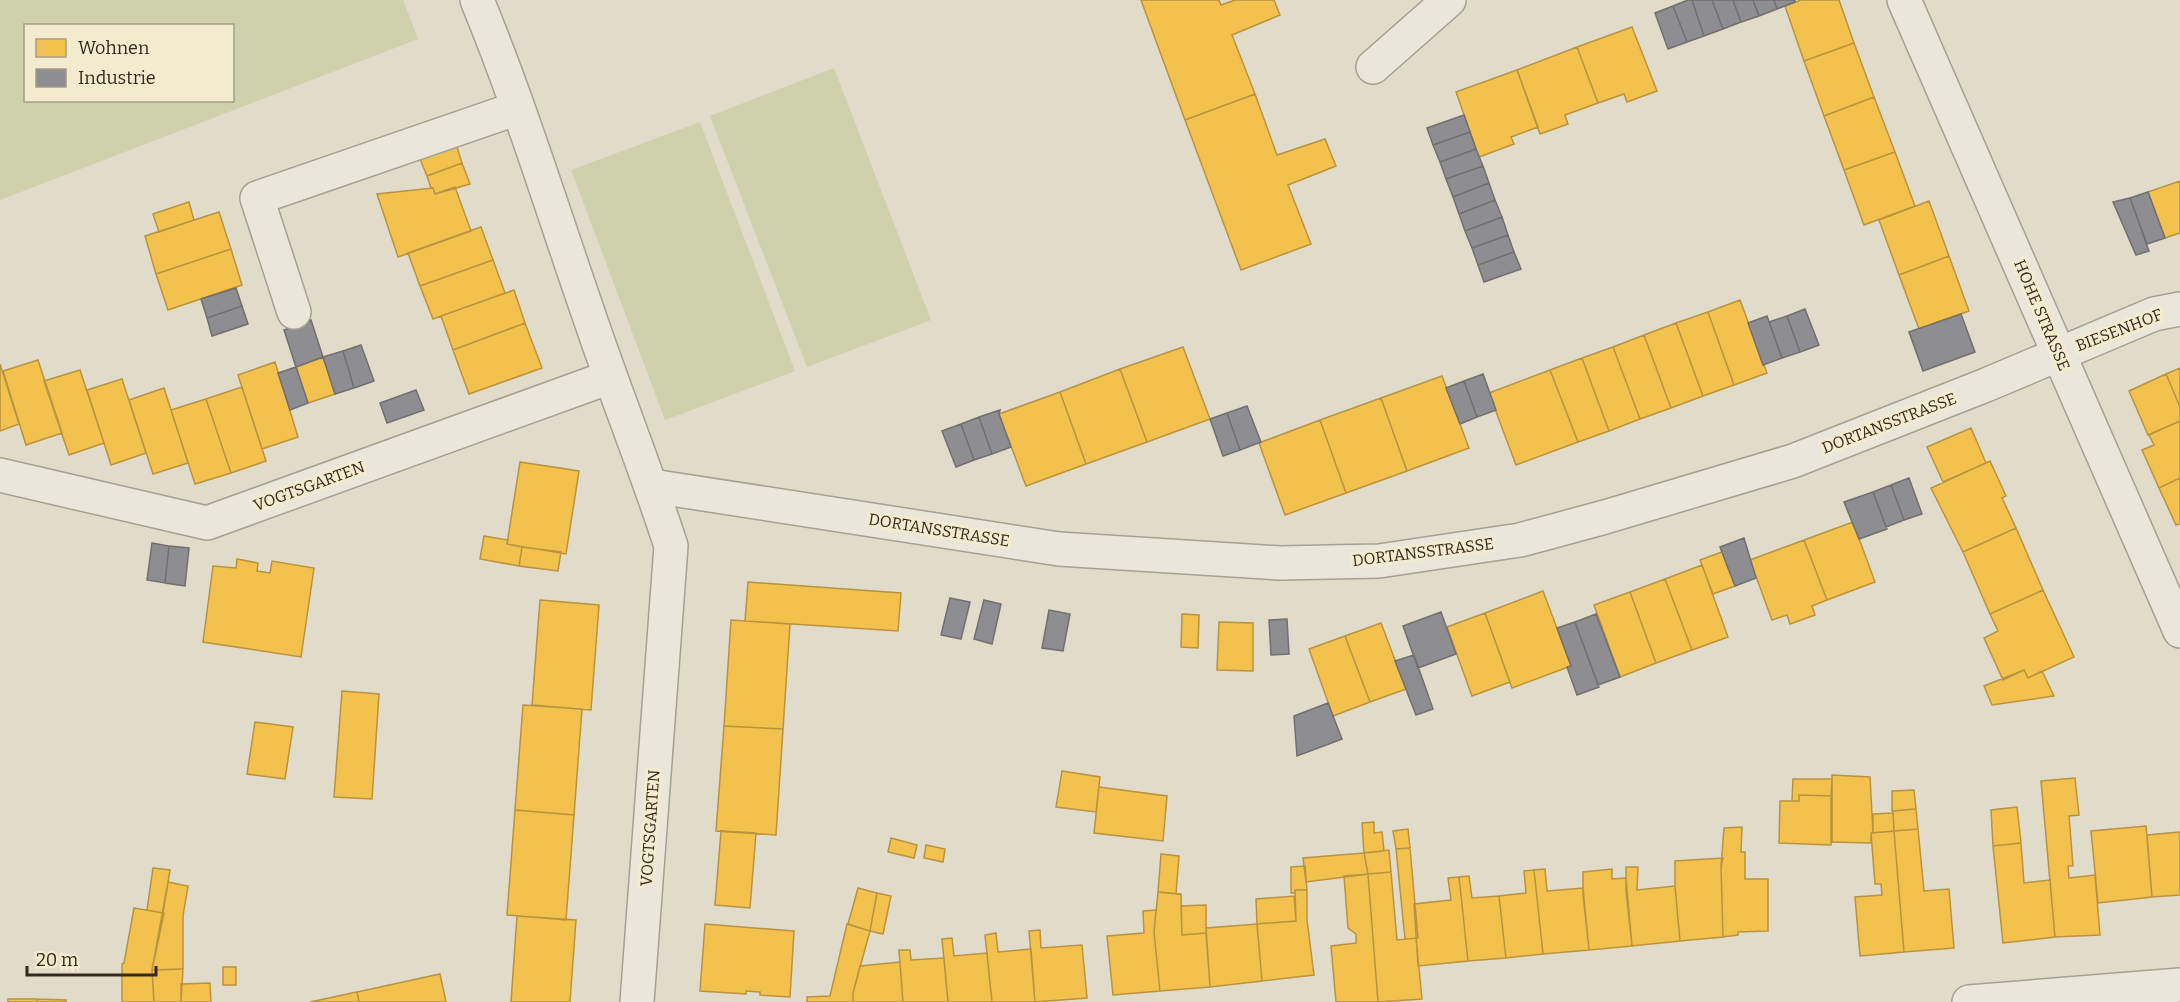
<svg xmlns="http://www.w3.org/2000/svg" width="2180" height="1002" font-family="Bitter,serif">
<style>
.green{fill:#ced1ac;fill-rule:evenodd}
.homes{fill:#f2c14e;stroke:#b9933f;stroke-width:1.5}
.industry{fill:#8d8d92;stroke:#726f6f;stroke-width:1.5}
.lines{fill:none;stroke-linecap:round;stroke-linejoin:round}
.minor-casing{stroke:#a6a093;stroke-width:36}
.minor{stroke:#eae6da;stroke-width:33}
.labels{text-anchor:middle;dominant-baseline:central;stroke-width:6;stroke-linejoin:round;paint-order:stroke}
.street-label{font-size:16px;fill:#33291c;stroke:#f3ebce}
</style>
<rect width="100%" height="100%" fill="#e1dbc9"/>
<path class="green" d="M 0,0 L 403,0 L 418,39 L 0,200 ZM 26,26 L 232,26 L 232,100 L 26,100 Z
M 834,68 L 931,320 L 807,367 L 710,116 Z
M 700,122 L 795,371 L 665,420 L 571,170 Z"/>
<path class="homes" d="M 1141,0 L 1219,0 L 1221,5 L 1235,0 L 1274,0 L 1280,15 L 1232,35 L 1255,94 L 1185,120 Z
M 1801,0 L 1839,0 L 1854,43 L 1804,61 L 1785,6 Z
M 1632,27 L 1657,91 L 1627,102 L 1624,94 L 1598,103 L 1577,47 Z
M 1854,43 L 1874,97 L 1824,116 L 1804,61 Z
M 1577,47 L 1598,103 L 1565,115 L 1568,124 L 1540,134 L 1517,70 Z
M 1517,70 L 1538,127 L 1511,137 L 1514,144 L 1479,157 L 1456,92 Z
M 1255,94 L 1277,155 L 1325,139 L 1336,166 L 1288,185 L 1311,244 L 1241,270 L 1185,120 Z
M 1874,97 L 1895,152 L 1844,170 L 1824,116 Z
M 457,147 L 462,163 L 427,176 L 420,159 Z
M 1895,152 L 1915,206 L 1864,225 L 1844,170 Z
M 462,163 L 470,184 L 435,194 L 433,188 L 431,188 L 427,176 Z
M 2180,181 L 2180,233 L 2165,238 L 2148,192 Z
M 455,187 L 471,231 L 398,257 L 377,194 L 433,188 L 435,194 Z
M 1929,201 L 1949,256 L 1899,275 L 1879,220 Z
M 189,202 L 194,220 L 159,232 L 153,214 Z
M 219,212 L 231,249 L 156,274 L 145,236 Z
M 481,227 L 493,260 L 420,286 L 408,253 Z
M 231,249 L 242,285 L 168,310 L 156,274 Z
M 1949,256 L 1969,311 L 1919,329 L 1899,275 Z
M 493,260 L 505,293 L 433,319 L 420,286 Z
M 514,290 L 525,323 L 453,350 L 441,316 Z
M 1740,300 L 1767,373 L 1734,385 L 1708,312 Z
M 1708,312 L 1734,385 L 1703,396 L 1676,323 Z
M 525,323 L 542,368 L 469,394 L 453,350 Z
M 1676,323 L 1703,396 L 1671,408 L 1644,335 Z
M 1644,335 L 1671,408 L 1640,419 L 1613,347 Z
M 1183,347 L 1210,419 L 1147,442 L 1120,369 Z
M 1613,347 L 1640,419 L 1609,431 L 1582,358 Z
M 323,357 L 335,394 L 308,403 L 296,367 Z
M 1582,358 L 1609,431 L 1578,442 L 1550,370 Z
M 38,360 L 62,433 L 26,445 L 3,371 Z
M 275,362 L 298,437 L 262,449 L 238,375 Z
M 0,364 L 19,424 L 0,431 Z
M 2180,368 L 2180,407 L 2166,374 Z
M 1120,369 L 1147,442 L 1086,464 L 1060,392 Z
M 80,370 L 104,443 L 69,455 L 44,381 Z
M 1550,370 L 1578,442 L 1516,465 L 1489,393 Z
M 2166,374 L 2180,407 L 2180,421 L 2148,435 L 2129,391 Z
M 1442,376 L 1469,448 L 1407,471 L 1381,398 Z
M 122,379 L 146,453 L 111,465 L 87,390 Z
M 242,387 L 266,461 L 231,473 L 206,399 Z
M 164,388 L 188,463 L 153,474 L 129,400 Z
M 1060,392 L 1086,464 L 1026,486 L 999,414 Z
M 1381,398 L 1407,471 L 1346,493 L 1320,420 Z
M 206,399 L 231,473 L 195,484 L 171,410 Z
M 1320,420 L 1346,493 L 1285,515 L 1259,443 Z
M 2180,421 L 2180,478 L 2159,488 L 2142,450 L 2154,445 L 2149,435 Z
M 1971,428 L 1986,463 L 1943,482 L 1927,447 Z
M 1990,461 L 2006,496 L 2002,498 L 2016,528 L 1963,552 L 1931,488 Z
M 520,462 L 579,471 L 566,554 L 507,544 Z
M 2180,478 L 2180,524 L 2176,525 L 2159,488 Z
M 1853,522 L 1875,582 L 1827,600 L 1804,540 Z
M 2016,528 L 2043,590 L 1990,614 L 1963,552 Z
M 484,536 L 508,540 L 507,544 L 522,547 L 519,566 L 480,559 Z
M 1804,540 L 1827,600 L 1812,606 L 1815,615 L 1790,624 L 1787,615 L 1772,620 L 1750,560 Z
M 522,547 L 561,552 L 558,571 L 519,566 Z
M 1722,552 L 1735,586 L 1713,594 L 1700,560 Z
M 237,559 L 258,563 L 257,571 L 270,573 L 272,561 L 314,568 L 301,657 L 203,642 L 213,566 L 236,568 Z
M 1702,565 L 1728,637 L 1692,650 L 1665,579 Z
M 1665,579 L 1692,650 L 1656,663 L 1630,592 Z
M 748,582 L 901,593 L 898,631 L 745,621 Z
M 2043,590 L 2074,657 L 2028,678 L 2024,670 L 2003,680 L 1984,638 L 1998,631 L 1990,614 Z
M 1543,591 L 1571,666 L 1512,688 L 1485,613 Z
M 1630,592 L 1656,663 L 1620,677 L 1594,605 Z
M 540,600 L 599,605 L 591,710 L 532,705 Z
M 1485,613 L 1510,682 L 1472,696 L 1447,627 Z
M 1182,614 L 1199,615 L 1198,648 L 1181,647 Z
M 731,620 L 790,624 L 783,729 L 724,726 Z
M 1219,622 L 1253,623 L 1253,671 L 1217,670 Z
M 1381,623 L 1406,689 L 1370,702 L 1345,636 Z
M 1345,636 L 1370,702 L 1333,716 L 1309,649 Z
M 2024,670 L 2028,678 L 2042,671 L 2054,696 L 1992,705 L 1984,686 Z
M 342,691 L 379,694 L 372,799 L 334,797 Z
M 523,705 L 582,709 L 574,815 L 515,810 Z
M 255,722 L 293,727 L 285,779 L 247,774 Z
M 724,726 L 783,729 L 776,835 L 716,831 Z
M 1062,771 L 1100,777 L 1096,812 L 1056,807 Z
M 1832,775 L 1870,777 L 1873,833 L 1871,833 L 1871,843 L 1832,842 Z
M 2075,778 L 2079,815 L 2069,816 L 2073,866 L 2068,866 L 2069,878 L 2095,875 L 2100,935 L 2055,937 L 2041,781 Z
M 1793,779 L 1832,779 L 1831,796 L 1799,795 L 1799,801 L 1792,801 Z
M 1099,787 L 1167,796 L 1163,841 L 1094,833 Z
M 1914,790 L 1916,809 L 1892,811 L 1892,791 Z
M 1799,795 L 1831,796 L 1831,845 L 1779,843 L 1780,801 L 1799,801 Z
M 2017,807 L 2021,843 L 1993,846 L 1991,810 Z
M 1916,809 L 1918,829 L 1894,831 L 1893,811 Z
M 515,810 L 574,815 L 566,920 L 507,915 Z
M 1893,813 L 1894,831 L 1873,833 L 1873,814 Z
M 1374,822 L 1374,833 L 1382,832 L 1384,851 L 1364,853 L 1362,823 Z
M 2146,826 L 2152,897 L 2098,903 L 2091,831 Z
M 1742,827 L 1741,852 L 1745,852 L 1745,879 L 1768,879 L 1768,931 L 1738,932 L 1738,935 L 1723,937 L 1721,867 L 1724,828 Z
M 1408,829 L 1410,848 L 1396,849 L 1393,831 Z
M 1918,829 L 1924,891 L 1949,889 L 1954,948 L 1904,952 L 1894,831 Z
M 721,831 L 756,833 L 750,908 L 715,905 Z
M 1894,831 L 1904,952 L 1860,956 L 1855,897 L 1882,895 L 1881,884 L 1875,884 L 1871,833 Z
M 2180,832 L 2180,895 L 2152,897 L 2147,835 Z
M 891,838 L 917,845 L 914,858 L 888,852 Z
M 2021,843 L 2024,883 L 2050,880 L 2055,937 L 2003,943 L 1993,846 Z
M 926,845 L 945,849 L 943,862 L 924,858 Z
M 1410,848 L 1418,938 L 1405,939 L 1396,849 Z
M 1389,850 L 1391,872 L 1368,874 L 1364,853 Z
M 1364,853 L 1368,874 L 1306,882 L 1303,858 Z
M 1161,854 L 1179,856 L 1176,894 L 1158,892 Z
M 1723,858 L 1721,867 L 1723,937 L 1680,941 L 1675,886 L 1675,861 Z
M 1305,866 L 1307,890 L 1295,890 L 1295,893 L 1291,893 L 1291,867 Z
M 1626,867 L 1638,867 L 1637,890 L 1675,886 L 1680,941 L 1632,946 L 1626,891 Z
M 153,868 L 170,870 L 163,913 L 147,910 Z
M 1545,869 L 1547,891 L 1583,888 L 1589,950 L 1543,954 L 1534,870 Z
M 1612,869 L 1612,879 L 1626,878 L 1632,946 L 1589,950 L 1583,895 L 1583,872 Z
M 1534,870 L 1543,954 L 1506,958 L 1499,896 L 1526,893 L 1524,871 Z
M 1391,872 L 1397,940 L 1416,938 L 1422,999 L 1378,1002 L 1368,874 Z
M 1368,874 L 1378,1002 L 1336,1002 L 1331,946 L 1356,943 L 1356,934 L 1348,928 L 1344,876 Z
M 1469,876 L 1472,898 L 1499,896 L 1506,958 L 1468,961 L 1459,877 Z
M 1459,877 L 1468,961 L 1418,966 L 1414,904 L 1451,900 L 1448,878 Z
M 168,882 L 188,886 L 183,916 L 183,969 L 152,970 Z
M 858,888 L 877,893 L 870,931 L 848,924 Z
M 1295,890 L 1307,890 L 1307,920 L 1314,975 L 1262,981 L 1257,924 L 1296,921 Z
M 1158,892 L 1181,894 L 1182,935 L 1206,933 L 1210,987 L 1160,991 L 1154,932 Z
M 877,893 L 891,896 L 883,934 L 870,931 Z
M 1294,896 L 1296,921 L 1257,924 L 1256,899 Z
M 1206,905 L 1206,933 L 1182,935 L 1181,906 Z
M 134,908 L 164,913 L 152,970 L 154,1002 L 122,1002 L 122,964 L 124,963 Z
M 1156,910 L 1154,932 L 1160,991 L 1113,995 L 1107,936 L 1144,933 L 1143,911 Z
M 517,916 L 576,920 L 570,1002 L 511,1002 Z
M 705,924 L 794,931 L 790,997 L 760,995 L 760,992 L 746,991 L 746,994 L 700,991 Z
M 847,924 L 870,931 L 853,993 L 853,1002 L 807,1002 L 807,997 L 830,996 Z
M 1257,924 L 1262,981 L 1210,987 L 1206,928 Z
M 1040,930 L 1041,948 L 1082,945 L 1087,998 L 1035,1002 L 1029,931 Z
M 996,933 L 998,952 L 1031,949 L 1035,1002 L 992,1002 L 985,935 Z
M 952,938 L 954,956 L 987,953 L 992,1002 L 948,1002 L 942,939 Z
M 899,950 L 910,950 L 911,960 L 944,958 L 948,1002 L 903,1002 Z
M 900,962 L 903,1002 L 853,1002 L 853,993 L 860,966 Z
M 223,967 L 236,967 L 236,985 L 223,985 Z
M 183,969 L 181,1002 L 154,1002 L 152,970 Z
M 440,974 L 446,1002 L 359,1002 L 357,992 Z
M 210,983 L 211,1002 L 181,1002 L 181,984 Z
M 357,992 L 359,1002 L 310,1002 Z
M 8,999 L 37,999 L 37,1002 L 8,1002 Z
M 37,999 L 66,1000 L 66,1002 L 37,1002 Z"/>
<path class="industry" d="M 1688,0 L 1692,0 L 1704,36 L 1687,42 L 1673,6 Z
M 1692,0 L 1712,0 L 1723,29 L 1704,36 Z
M 1712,0 L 1733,0 L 1741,22 L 1723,29 Z
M 1733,0 L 1753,0 L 1759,16 L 1741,22 Z
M 1753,0 L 1774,0 L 1777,9 L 1759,16 Z
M 1774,0 L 1795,0 L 1795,2 L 1777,9 Z
M 1673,6 L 1687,42 L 1668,49 L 1655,13 Z
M 1464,115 L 1470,132 L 1433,145 L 1427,128 Z
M 1470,132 L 1476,149 L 1440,162 L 1433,145 Z
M 1476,149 L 1483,166 L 1446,179 L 1440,162 Z
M 1483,166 L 1489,183 L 1453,197 L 1446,179 Z
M 1489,183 L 1495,200 L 1459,214 L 1453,197 Z
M 2148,192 L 2165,238 L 2147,244 L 2130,198 Z
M 2130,198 L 2149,251 L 2136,255 L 2113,202 Z
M 1495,200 L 1502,217 L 1465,231 L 1459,214 Z
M 1502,217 L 1508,235 L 1472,248 L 1465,231 Z
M 1508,235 L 1514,252 L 1478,265 L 1472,248 Z
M 1514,252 L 1521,269 L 1484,282 L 1478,265 Z
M 236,288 L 242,306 L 207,318 L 201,299 Z
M 242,306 L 248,324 L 212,336 L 207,318 Z
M 1805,309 L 1819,345 L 1800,352 L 1787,316 Z
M 1961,314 L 1975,352 L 1923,371 L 1909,332 Z
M 1767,316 L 1782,358 L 1763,365 L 1748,323 Z
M 1787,316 L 1800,352 L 1782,358 L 1769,322 Z
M 311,320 L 323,357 L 296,367 L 284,330 Z
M 361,345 L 374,381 L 354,388 L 343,351 Z
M 343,351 L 354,388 L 335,394 L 323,357 Z
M 296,367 L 308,403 L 290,410 L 278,373 Z
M 1483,374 L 1496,410 L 1477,417 L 1464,381 Z
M 1464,381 L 1477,417 L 1460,424 L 1446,388 Z
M 416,390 L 424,410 L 387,423 L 380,403 Z
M 1247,406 L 1261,442 L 1240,450 L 1227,413 Z
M 1000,410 L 999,414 L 1011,447 L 992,454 L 979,417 Z
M 1227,413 L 1240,450 L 1223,456 L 1210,419 Z
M 979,417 L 992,454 L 974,460 L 961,424 Z
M 961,424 L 974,460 L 956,467 L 942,431 Z
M 1909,478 L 1922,514 L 1904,520 L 1891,485 Z
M 1891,485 L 1904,520 L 1886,527 L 1873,492 Z
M 1873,492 L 1887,529 L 1859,539 L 1844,502 Z
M 1744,538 L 1756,578 L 1735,586 L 1720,547 Z
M 152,543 L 169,546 L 165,583 L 147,580 Z
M 169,546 L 189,548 L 185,586 L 165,583 Z
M 950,598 L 970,602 L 961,639 L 941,635 Z
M 984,600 L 1001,604 L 992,644 L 974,639 Z
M 1049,610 L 1070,614 L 1063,651 L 1042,648 Z
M 1441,612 L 1456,654 L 1418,668 L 1403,626 Z
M 1596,614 L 1620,677 L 1598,685 L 1575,622 Z
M 1287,619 L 1289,654 L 1271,655 L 1269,620 Z
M 1575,622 L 1599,687 L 1577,695 L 1567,667 L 1571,666 L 1557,628 Z
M 1414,655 L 1433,709 L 1416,715 L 1395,661 Z
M 1328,703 L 1342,739 L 1297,756 L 1294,716 Z"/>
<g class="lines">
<defs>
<path id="minor" d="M 477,0 C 521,107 555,218 593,327 C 618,400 647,472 671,546 L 637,1002
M 1904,0 L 2180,631
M 1373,67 L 1449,0
M 294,312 L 257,198 L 518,108
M 0,475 L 207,523 L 610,377
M 652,486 L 1059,549 L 1280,563 L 1379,561 L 1520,540 L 1605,517 L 1793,461 L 1986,385 L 2154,314 L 2180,309
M 1969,1002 L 2180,985"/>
</defs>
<use href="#minor" class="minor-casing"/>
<use href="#minor" class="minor"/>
</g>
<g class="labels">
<g class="street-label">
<text transform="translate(2042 315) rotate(67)">HOHE STRASSE</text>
<text transform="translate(2119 330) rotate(-21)">BIESENHOF</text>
<text transform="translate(1889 423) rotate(-21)">DORTANSSTRASSE</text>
<text transform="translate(309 486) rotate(-20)">VOGTSGARTEN</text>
<text transform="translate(939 530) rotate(9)">DORTANSSTRASSE</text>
<text transform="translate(1423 552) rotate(-7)">DORTANSSTRASSE</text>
<text transform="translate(650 828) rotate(-86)">VOGTSGARTEN</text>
</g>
</g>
<rect x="24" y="24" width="210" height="78" fill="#f3ebce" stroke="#a69d87" stroke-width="1.5"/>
<rect x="36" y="39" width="30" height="18" fill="#f2c14e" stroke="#a69d87" stroke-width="1.5"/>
<text x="78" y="54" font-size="18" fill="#33291c">Wohnen</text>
<rect x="36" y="69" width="30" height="18" fill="#8d8d92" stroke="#a69d87" stroke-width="1.5"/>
<text x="78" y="84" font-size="18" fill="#33291c">Industrie</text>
<path d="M27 966v9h129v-9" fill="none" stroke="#33291c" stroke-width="3"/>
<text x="36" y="966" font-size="18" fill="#33291c" stroke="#f3ebce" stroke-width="4.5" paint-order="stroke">20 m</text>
</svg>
